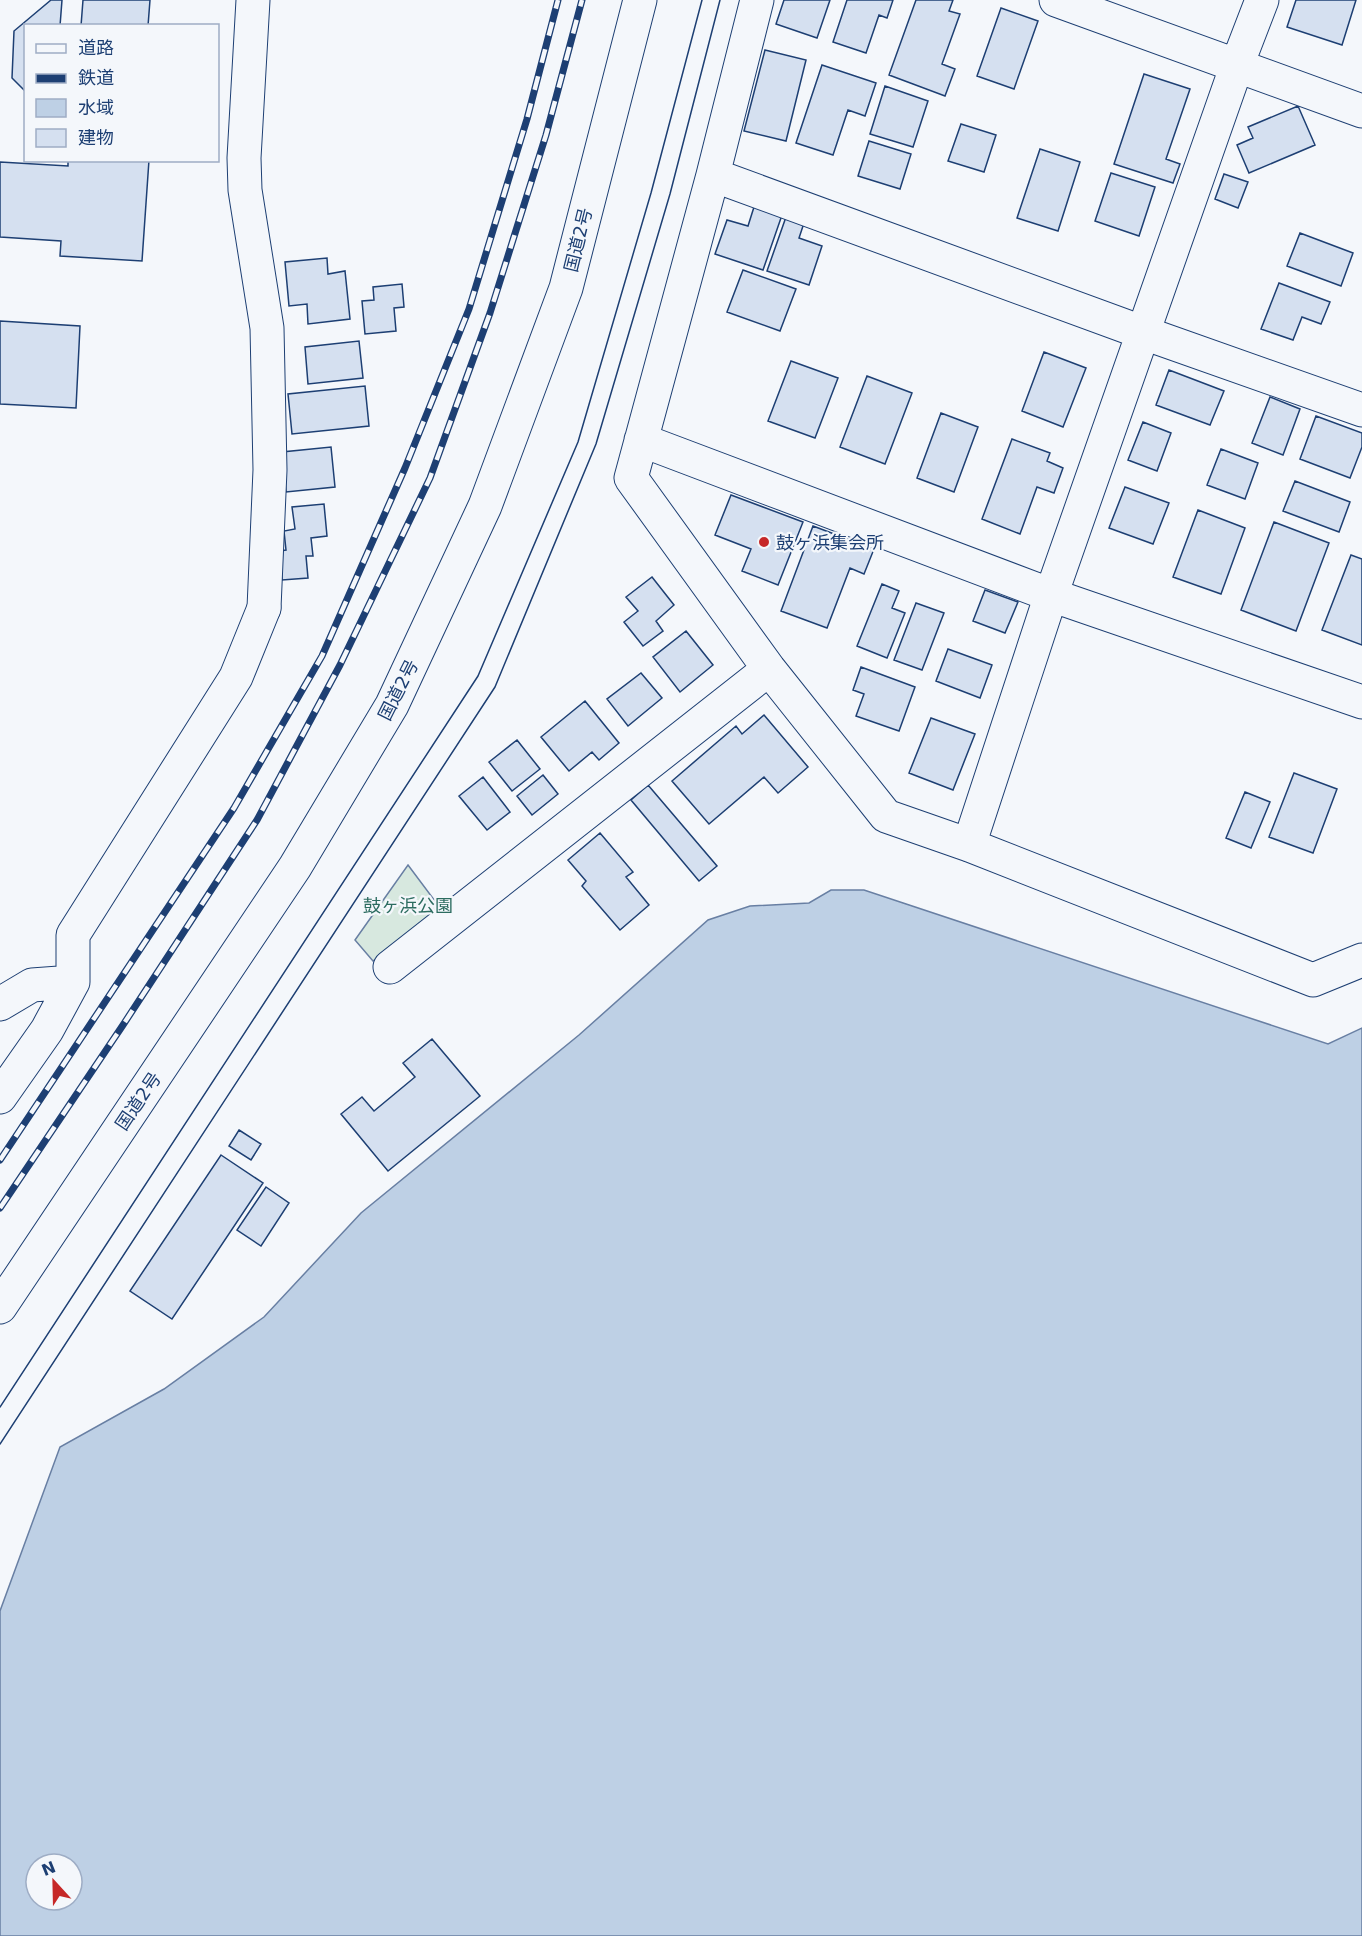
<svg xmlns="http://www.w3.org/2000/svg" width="1362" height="1936" font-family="'DejaVu Sans','Noto Sans JP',sans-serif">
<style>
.green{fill:#d7e8df;stroke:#687fa3;stroke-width:1.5}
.water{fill:#bed0e5;stroke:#687fa3;stroke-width:1.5;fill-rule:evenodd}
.building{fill:#d5e0f0;stroke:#1d3f73;stroke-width:1.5}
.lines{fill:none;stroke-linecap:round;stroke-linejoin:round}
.minor-casing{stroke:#1d3f73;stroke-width:35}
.tertiary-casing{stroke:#1d3f73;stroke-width:35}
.trunk-casing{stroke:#1d3f73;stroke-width:35}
.minor{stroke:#f4f7fb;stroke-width:33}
.tertiary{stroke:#f4f7fb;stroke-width:33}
.trunk{stroke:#f4f7fb;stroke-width:33}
.tram{stroke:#1d3f73;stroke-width:1.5}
.rail-casing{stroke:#1d3f73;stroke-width:7}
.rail{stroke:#f4f7fb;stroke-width:4.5;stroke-dasharray:14;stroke-linecap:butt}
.poi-dot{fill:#c62828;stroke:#f4f7fb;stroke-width:2}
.labels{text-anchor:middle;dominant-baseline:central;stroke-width:4.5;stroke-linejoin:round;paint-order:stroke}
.street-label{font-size:18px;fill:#1d3f73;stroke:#f4f7fb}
.poi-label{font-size:18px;fill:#1d3f73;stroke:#f4f7fb;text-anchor:start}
.park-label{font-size:18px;fill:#2c6c60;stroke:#f4f7fb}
</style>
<rect width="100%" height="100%" fill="#f4f7fb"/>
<path class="green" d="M 408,865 L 441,909 L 373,961 L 355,940 Z"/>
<path class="water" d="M 831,890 L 864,890 L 1328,1044 L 1362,1028 L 1362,1936 L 0,1936 L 0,1611 L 60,1447 L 164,1389 L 264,1317 L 361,1213 L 579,1035 L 708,920 L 750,906 L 809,903 ZM 36,1864 L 72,1864 L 72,1900 L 36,1900 Z"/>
<path class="building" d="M 51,0 L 62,0 L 60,26 L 26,26 L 26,92 L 12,78 L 14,31 Z
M 83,0 L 150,0 L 148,26 L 81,26 Z
M 784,0 L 830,0 L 817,38 L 776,24 Z
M 847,0 L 893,0 L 887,18 L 879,15 L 866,53 L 833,42 Z
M 916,0 L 953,0 L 949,11 L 960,14 L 942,64 L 955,69 L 945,96 L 889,75 Z
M 1296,0 L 1356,0 L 1342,45 L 1287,27 Z
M 1001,8 L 1038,21 L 1014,89 L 977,76 Z
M 765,50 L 806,60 L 786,141 L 744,131 Z
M 822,65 L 876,83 L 865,116 L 848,110 L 833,155 L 796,143 Z
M 1144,74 L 1190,89 L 1166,159 L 1180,164 L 1173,183 L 1114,164 Z
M 885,86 L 928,101 L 913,147 L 870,134 Z
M 1298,106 L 1315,145 L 1249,173 L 1237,145 L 1253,138 L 1248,127 Z
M 961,124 L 996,135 L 984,172 L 948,161 Z
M 869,141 L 911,154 L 900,189 L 858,176 Z
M 1040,149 L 1080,162 L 1058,231 L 1017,218 Z
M 68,160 L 149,160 L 142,261 L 60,256 L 61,241 L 0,237 L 0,162 L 68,166 Z
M 1111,173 L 1155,187 L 1139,236 L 1095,221 Z
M 1224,174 L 1248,182 L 1238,208 L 1215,199 Z
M 754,207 L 782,215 L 763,270 L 715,254 L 727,220 L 748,226 Z
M 786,217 L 804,223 L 799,238 L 822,246 L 809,285 L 767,271 Z
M 1300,233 L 1353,253 L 1341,286 L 1287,266 Z
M 327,258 L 328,274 L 345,271 L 350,319 L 308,324 L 307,304 L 289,306 L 285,262 Z
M 743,270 L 796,289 L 780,331 L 727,312 Z
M 1279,283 L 1330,302 L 1321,324 L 1302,317 L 1293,340 L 1261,329 Z
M 402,284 L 404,307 L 394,308 L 396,331 L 365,334 L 362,301 L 374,300 L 373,287 Z
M 0,321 L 80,326 L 76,408 L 0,404 Z
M 359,341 L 363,378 L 308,384 L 305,347 Z
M 1044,352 L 1086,368 L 1063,427 L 1022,411 Z
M 791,361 L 838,378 L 815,438 L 768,421 Z
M 1169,370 L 1224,391 L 1210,425 L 1156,405 Z
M 867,376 L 912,393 L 885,464 L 840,447 Z
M 365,386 L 369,426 L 292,434 L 288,394 Z
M 1270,397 L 1300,409 L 1283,455 L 1252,443 Z
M 941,413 L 978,427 L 954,492 L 917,478 Z
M 1316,416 L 1362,433 L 1362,447 L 1350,478 L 1300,459 Z
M 1143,422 L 1171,433 L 1157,471 L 1128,460 Z
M 1012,439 L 1050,453 L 1047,461 L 1063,468 L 1054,493 L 1037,487 L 1020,534 L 982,519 Z
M 331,447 L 335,487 L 286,492 L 282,452 Z
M 1221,449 L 1258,463 L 1245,499 L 1207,485 Z
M 1295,481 L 1350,502 L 1339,532 L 1283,511 Z
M 1125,487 L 1169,503 L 1153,544 L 1109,528 Z
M 731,495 L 803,522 L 778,585 L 742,571 L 751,549 L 715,535 Z
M 324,504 L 327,536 L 311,538 L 313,556 L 306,556 L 308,578 L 282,580 L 279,551 L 286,550 L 284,531 L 295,529 L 292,507 Z
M 1198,510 L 1245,528 L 1221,594 L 1173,577 Z
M 1274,522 L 1329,543 L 1296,631 L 1241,610 Z
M 813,526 L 874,549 L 864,574 L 850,568 L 827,628 L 781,611 Z
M 1351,555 L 1362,559 L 1362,645 L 1322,630 Z
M 652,577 L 674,605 L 656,621 L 663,631 L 643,646 L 624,622 L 638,611 L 626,597 Z
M 882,584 L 899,591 L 892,608 L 905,613 L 887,658 L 857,646 Z
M 985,590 L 1018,602 L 1005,633 L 973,621 Z
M 916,603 L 944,613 L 922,670 L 894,660 Z
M 686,631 L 713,665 L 680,692 L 653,657 Z
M 948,649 L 992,665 L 980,698 L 936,681 Z
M 861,667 L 915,687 L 899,731 L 856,716 L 864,694 L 853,690 Z
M 641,673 L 662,698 L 628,726 L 607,699 Z
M 585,701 L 619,743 L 599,760 L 592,752 L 569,771 L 541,737 Z
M 764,715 L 808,767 L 778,793 L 764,777 L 709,824 L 672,781 L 736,726 L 742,734 Z
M 931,718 L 975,734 L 953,790 L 909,773 Z
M 517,740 L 540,769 L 512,791 L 489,762 Z
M 1294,773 L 1337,789 L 1313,853 L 1269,837 Z
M 543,775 L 558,794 L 532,815 L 517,796 Z
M 483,777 L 510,812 L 487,830 L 459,796 Z
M 648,785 L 717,866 L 699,881 L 631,800 Z
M 1245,792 L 1270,802 L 1251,848 L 1226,838 Z
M 600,833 L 633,872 L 626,877 L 649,905 L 620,930 L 582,886 L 586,881 L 568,860 Z
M 432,1039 L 480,1096 L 388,1171 L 341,1114 L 362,1097 L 374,1111 L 415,1077 L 403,1063 Z
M 239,1130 L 261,1144 L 251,1160 L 229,1146 Z
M 221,1155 L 263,1183 L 172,1319 L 130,1291 Z
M 266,1187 L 289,1203 L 261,1246 L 237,1230 Z"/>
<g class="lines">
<defs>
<path id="minor" d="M 757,0 L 713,175 L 631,478 L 769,669 L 886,816 L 969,845 L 1313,980 L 1362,960
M 1056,0 L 1362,111
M 713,175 L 1144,333 L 1362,410
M 641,440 L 1051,595 L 1362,702
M 969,845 L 1051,595 L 1237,65 L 1262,0
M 390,967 L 769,669
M 0,1004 L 32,985 L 73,982
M 0,1097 L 47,1030 L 73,982 L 73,935 L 236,677 L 264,608"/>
<path id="tertiary" d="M 253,0 L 244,158 L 245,190 L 267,328 L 270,470 L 264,608"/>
<path id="trunk" d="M 0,1307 L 295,867 L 392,705 L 485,506 L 566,288 L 640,0"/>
</defs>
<use href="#minor" class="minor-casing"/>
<use href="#tertiary" class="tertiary-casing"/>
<use href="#trunk" class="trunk-casing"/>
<use href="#minor" class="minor"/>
<use href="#tertiary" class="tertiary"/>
<use href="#trunk" class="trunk"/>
<path class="tram" d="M 0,1407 L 478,676 L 578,442 L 651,193 L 702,0
M 0,1444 L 495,687 L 596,444 L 670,194 L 720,0"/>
<defs>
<path id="rail" d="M 0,1160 L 234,808 L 322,656 L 405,468 L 469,309 L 527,119 L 558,0
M 0,1208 L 123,1025 L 257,820 L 340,665 L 430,478 L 490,313 L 546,135 L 582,0"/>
</defs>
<use href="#rail" class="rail-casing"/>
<use href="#rail" class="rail"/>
</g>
<circle class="poi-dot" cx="764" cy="542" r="6"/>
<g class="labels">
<g class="street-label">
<text transform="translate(578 240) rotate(-76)">国道2号</text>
<text transform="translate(398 690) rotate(-63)">国道2号</text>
<text transform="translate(138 1101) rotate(-56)">国道2号</text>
</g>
<g class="poi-label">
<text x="776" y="542">鼓ヶ浜集会所</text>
</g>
<g class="park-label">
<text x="408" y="905">鼓ヶ浜公園</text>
</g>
</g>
<rect x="24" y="24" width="195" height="138" fill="#f4f7fb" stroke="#9eadc5" stroke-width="1.5"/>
<rect x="36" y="44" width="30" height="9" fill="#f4f7fb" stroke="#9eadc5" stroke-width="1.5"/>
<text x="78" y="54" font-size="18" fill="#1d3f73">道路</text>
<rect x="36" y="74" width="30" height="9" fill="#1d3f73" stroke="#9eadc5" stroke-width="1.5"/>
<text x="78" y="84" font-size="18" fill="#1d3f73">鉄道</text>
<rect x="36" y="99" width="30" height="18" fill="#bed0e5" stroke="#9eadc5" stroke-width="1.5"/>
<text x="78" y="114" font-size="18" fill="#1d3f73">水域</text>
<rect x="36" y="129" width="30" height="18" fill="#d5e0f0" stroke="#9eadc5" stroke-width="1.5"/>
<text x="78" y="144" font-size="18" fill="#1d3f73">建物</text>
<g transform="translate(54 1882) rotate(338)"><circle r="28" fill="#f4f7fb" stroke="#9eadc5" stroke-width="1.5"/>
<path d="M0-4.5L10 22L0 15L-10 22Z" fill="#c62828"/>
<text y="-9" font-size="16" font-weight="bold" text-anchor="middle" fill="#1d3f73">N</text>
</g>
</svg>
